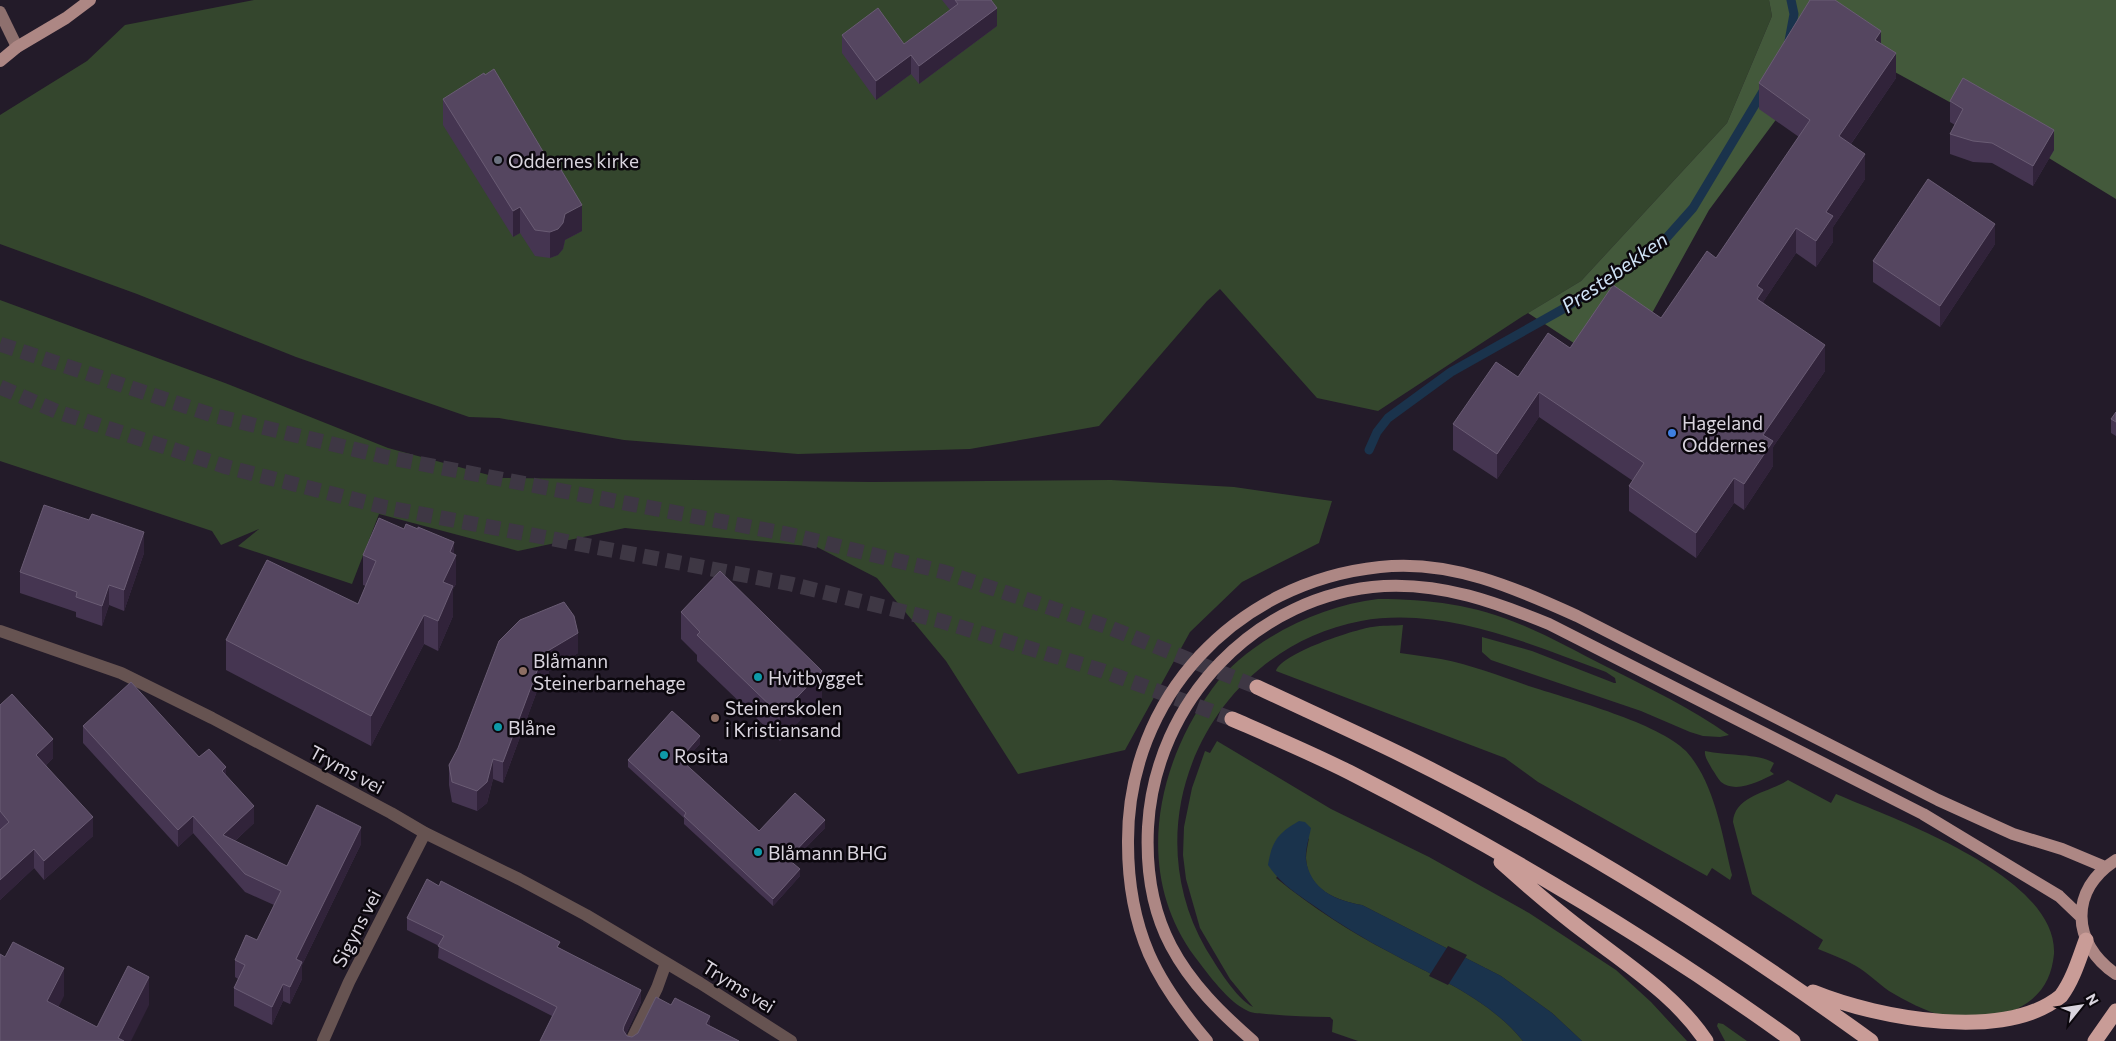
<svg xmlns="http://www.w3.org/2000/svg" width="2116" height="1041" font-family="Commissioner,sans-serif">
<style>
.green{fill:#34462d}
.forest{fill:#43593b}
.water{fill:#1a334c}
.pier{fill:#231b29}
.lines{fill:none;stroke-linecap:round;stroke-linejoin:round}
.stream{stroke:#1a334c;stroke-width:9}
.highway-tunnel{stroke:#3e3744;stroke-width:15;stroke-dasharray:15 8;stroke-linecap:butt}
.street{stroke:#665351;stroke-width:12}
.secondary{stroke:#8e706e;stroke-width:12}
.primary{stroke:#ad8784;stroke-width:12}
.highway{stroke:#c99c97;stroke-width:15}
.wall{fill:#453551}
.shaded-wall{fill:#31233a}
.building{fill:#554660;stroke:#6a5c74}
.worship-dot{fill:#6b7280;stroke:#0b070d;stroke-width:2}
.shop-dot{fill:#3f7fe0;stroke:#0b070d;stroke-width:2}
.education-dot{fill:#8d6e63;stroke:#0b070d;stroke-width:2}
.culture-dot{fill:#0f9aa8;stroke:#0b070d;stroke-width:2}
.labels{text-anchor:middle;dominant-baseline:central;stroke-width:5;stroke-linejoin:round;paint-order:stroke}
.poi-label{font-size:19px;fill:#d9d4de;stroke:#0b070d;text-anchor:start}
.street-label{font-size:19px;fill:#d9d4de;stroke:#0b070d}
.water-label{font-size:20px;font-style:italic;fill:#d0e3f7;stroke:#0b070d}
</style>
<rect width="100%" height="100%" fill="#231b29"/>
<path class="green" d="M 254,0 L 1769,0 L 1772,16 L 1727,123 L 1581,281 L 1523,316 L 1378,411 L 1317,398 L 1220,289 L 1207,301 L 1099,426 L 970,449 L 798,454 L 624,440 L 499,418 L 469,417 L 296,357 L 137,294 L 0,244 L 0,115 L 87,61 L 125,25 Z
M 0,300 L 225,383 L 388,448 L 500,478 L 872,482 L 1111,480 L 1234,487 L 1332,501 L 1319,543 L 1242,582 L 1190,632 L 1125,750 L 1018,774 L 946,661 L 877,578 L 817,547 L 625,528 L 518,551 L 379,514 L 352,584 L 238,546 L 259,529 L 221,545 L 212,531 L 0,461 Z
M 1378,599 C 1428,599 1476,605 1522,625 C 1551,637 1579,653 1607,667 C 1649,688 1691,708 1729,735 L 1720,737 L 1703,736 L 1690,732 L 1641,711 L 1491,660 L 1482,652 L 1482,637 L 1532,651 L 1614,683 L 1616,683 L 1615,678 L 1606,672 C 1530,644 1444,606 1361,621 C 1213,649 1130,817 1206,949 C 1216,965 1236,999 1253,1007 L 1230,979 L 1200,928 L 1186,879 L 1183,855 L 1184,827 L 1192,788 L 1205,751 L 1210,753 L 1217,741 L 1331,809 L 1429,857 L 1529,913 L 1616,970 L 1651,1002 L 1687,1041 L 1582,1041 L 1552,1013 L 1501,976 L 1362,905 C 1337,901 1307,889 1306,858 C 1306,852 1308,844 1309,838 L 1276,878 C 1312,907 1350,932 1391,953 C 1437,978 1489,999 1523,1041 L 1358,1041 L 1332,1032 L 1333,1020 L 1330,1017 C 1309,1017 1288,1016 1266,1014 C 1260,1013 1254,1014 1248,1011 C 1228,1002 1208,974 1195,957 C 1134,875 1155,767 1212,689 C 1248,640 1319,606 1378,599 Z
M 1403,625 L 1400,653 C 1414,655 1428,657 1441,659 C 1472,665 1503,677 1532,687 C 1572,700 1658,723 1686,751 C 1715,783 1722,835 1732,875 L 1730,880 L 1712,868 L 1707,876 L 1538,782 L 1505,758 L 1276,671 C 1282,653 1353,630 1372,627 C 1382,625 1393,626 1403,625 Z
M 1705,751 C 1726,756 1758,753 1774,763 L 1770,771 L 1774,774 C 1760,781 1736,794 1721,782 C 1718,779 1715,773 1712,769 C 1709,763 1704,757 1705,751 Z
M 1788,780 L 1831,803 L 1836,794 C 1894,819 2058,876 2054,954 C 2052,973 2046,988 2031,1000 C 2009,1017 1993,1016 1967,1016 C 1960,1016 1951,1017 1944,1016 C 1925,1011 1906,1001 1889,991 C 1878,983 1868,973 1856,966 C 1844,959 1830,954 1818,949 L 1823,940 L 1752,894 L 1733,822 C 1735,795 1769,793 1788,780 Z
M 1718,1023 L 1723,1024 L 1747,1041 L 1725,1041 L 1717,1026 Z"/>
<path class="forest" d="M 1769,0 L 2116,0 L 2116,199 L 2026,144 L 1873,60 L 1812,71 L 1709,210 L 1625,362 L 1647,391 L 1528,313 L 1581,281 L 1727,123 L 1772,16 Z"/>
<path class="water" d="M 1299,821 L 1305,822 L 1311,828 C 1309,838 1305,850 1306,860 C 1310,889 1336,901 1362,905 L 1501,976 L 1552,1013 L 1582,1041 L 1523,1041 C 1489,999 1437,978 1391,953 C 1364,939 1338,923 1313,905 C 1296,893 1280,883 1268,865 C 1272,841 1278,833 1299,821 Z"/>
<path class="pier" d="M 1448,946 L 1467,955 L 1448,985 L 1429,976 Z"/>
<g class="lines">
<path class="stream" d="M 1789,41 L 1794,14 L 1791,0
M 1369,450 L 1377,432 L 1388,418 L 1451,372 L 1563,309 L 1661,244 L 1693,208 L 1765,88"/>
<path class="highway-tunnel" d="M 0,344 L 212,415 L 386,457 L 792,535 L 944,572 L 1108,627 L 1257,687
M 0,387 L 58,412 L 227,467 L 384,507 L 791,584 L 941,621 L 1103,671 L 1232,719"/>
<path class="street" d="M 0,631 L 121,673 L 212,718 L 391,813 L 425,833 L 519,879 L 586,915 L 700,983 L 791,1041
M 323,1041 L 349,982 L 425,833
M 631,1041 L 657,988 L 666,963"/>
<path class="secondary" d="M 0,12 L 17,47"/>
<path class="primary" d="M 0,61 L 17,47 L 66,18 L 90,0
M 2116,860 C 2069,889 2071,944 2116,974
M 1207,1041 C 1185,1015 1163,986 1149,954 C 1134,919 1128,881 1128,843 C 1127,697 1236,582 1380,567 C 1450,559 1515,588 1577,616 L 1938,800 L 2013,834 L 2062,849 L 2105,867
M 1253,1041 C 1221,1013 1191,984 1171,946 C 1152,910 1146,867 1148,827 C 1155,701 1256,594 1384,586 C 1443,583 1495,602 1549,624 L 1923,814 L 2059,896 L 2081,917"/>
<path class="highway" d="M 1257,687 C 1306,710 1355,732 1404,756 C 1568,837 1723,934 1871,1041
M 1232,719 C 1271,736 1311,753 1349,772 C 1504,851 1653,940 1793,1041
M 1501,862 C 1530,888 1559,913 1590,936 C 1631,968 1677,997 1706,1041
M 1813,992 C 1882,1020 2006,1041 2061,996 C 2073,980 2079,959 2086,940
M 2095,1041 L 2116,1011"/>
</g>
<path class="wall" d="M 942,0 L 991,0 L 997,26 L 919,84 L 911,74 L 876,100 L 842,53 L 842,35 L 904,44 L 950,10 Z
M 1881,43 L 1896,78 L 1851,144 L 1865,179 L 1833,227 L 1833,242 L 1816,267 L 1796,253 L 1763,302 L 1825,371 L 1773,447 L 1773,466 L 1744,510 L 1734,503 L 1696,558 L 1629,511 L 1629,486 L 1633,481 L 1539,417 L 1497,479 L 1453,450 L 1453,424 L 1518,377 L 1570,348 L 1661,318 L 1716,258 L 1799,137 L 1759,109 L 1759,83 Z
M 443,99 L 582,231 L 565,240 L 563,249 L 558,255 L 550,258 L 535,256 L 520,233 L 513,237 L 443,125 Z
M 1950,101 L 2054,150 L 2033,186 L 1992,163 L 1973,162 L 1950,154 L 1950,134 L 1955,125 L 1950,122 Z
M 1995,244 L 1940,327 L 1873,282 L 1873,261 Z
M 2116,412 L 2116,436 L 2111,433 L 2111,419 Z
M 144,553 L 124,611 L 109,605 L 102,626 L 76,617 L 76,612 L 20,593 L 20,572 Z
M 454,554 L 456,584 L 453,589 L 453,616 L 438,651 L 424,644 L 371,746 L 226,670 L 226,640 L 358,604 L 366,586 L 363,585 L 363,555 Z
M 681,612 L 822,698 L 780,741 L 697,661 L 697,655 L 681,639 Z
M 520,620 L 578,653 L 549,671 L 549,678 L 537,691 L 503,783 L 493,779 L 487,803 L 477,811 L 452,802 L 449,785 L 449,765 L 458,748 Z
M 0,705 L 53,758 L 46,765 L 93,836 L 44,880 L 34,868 L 0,900 Z
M 83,726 L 199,757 L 226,776 L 254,823 L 235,841 L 287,866 L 361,844 L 302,965 L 302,979 L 290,1004 L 283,1001 L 272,1025 L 234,1006 L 234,988 L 238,979 L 235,977 L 235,960 L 257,940 L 274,905 L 245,892 L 193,833 L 178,847 L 83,743 Z
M 700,744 L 683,762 L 759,831 L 825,828 L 792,862 L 800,876 L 773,906 L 684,824 L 684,818 L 628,767 L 628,760 Z
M 407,918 L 560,948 L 641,1002 L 626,1034 L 627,1036 L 632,1037 L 710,1026 L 739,1041 L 540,1041 L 552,1016 L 438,958 L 439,946 L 407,930 Z"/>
<path class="shaded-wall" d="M 997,8 L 997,26 L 919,84 L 919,66 Z
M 1881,31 L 1881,56 L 1875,40 Z
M 1896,53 L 1896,78 L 1839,161 L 1839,136 Z
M 911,55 L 911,74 L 876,100 L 876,81 Z
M 2054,130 L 2054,150 L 2033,186 L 2033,166 Z
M 1865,154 L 1865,179 L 1833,227 L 1833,242 L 1816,267 L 1816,241 L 1826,212 Z
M 582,205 L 582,231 L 565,240 L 563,249 L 558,255 L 550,258 L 550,232 L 565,214 Z
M 520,207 L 520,233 L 513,237 L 513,211 Z
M 1995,224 L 1995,244 L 1940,327 L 1940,306 Z
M 1796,228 L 1796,253 L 1763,302 L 1763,315 L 1757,324 L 1757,286 Z
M 1825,345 L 1825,371 L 1773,447 L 1773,466 L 1744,510 L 1744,484 L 1763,435 Z
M 1539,392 L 1539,417 L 1497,479 L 1497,454 Z
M 1734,478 L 1734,503 L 1696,558 L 1696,533 Z
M 144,532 L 144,553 L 124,611 L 124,590 Z
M 454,542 L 454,558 L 456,555 L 456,584 L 453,589 L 453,616 L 438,651 L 438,621 L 443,582 L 450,552 Z
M 109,585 L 109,605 L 102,626 L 102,606 Z
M 424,615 L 424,644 L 371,746 L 371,716 Z
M 578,633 L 578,653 L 549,671 L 549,678 L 537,691 L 503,783 L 503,762 L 537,671 L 546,652 Z
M 822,671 L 822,698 L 780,741 L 780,715 Z
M 700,736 L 700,744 L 680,766 L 680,759 Z
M 53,739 L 53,758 L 36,774 L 36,755 Z
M 493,759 L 493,779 L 487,803 L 477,811 L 477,791 Z
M 226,767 L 226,784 L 222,771 Z
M 254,806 L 254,823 L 224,851 L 223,835 Z
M 193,816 L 193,833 L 178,847 L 178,830 Z
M 93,817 L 93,836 L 44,880 L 44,861 Z
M 825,820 L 825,828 L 788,866 L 788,859 Z
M 361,827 L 361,844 L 302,965 L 302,979 L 290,1004 L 290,987 L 296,959 Z
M 34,849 L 34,868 L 0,900 L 0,880 Z
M 800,869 L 800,876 L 773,906 L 773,899 Z
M 64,968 L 64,996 L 47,1030 L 47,1001 Z
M 149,977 L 149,1005 L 131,1041 L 118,1041 L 118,1038 Z
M 283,984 L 283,1001 L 272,1025 L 272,1007 Z
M 641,990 L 641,1002 L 624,1038 L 624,1026 Z
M 710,1016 L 710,1028 L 706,1024 Z"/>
<path class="building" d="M 955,0 L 991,0 L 997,8 L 919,66 L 911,55 L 876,81 L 842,35 L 878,8 L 904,44 L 958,4 Z
M 1810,0 L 1835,0 L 1881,31 L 1875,40 L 1896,53 L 1839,136 L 1865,154 L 1826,212 L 1833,216 L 1816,241 L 1796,228 L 1757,286 L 1763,290 L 1757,299 L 1825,345 L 1763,435 L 1773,441 L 1744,484 L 1734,478 L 1696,533 L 1629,486 L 1644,463 L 1539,392 L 1497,454 L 1453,424 L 1496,362 L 1518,377 L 1548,333 L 1570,348 L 1613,285 L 1661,318 L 1707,251 L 1716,258 L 1810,120 L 1759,83 Z
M 494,69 L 554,170 L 560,168 L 582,205 L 565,214 L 563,223 L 558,229 L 550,232 L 535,230 L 520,207 L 513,211 L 443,99 L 484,73 L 485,75 Z
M 1963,78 L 2054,130 L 2033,166 L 1992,143 L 1973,141 L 1950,134 L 1963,109 L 1950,101 Z
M 1928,179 L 1995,224 L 1940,306 L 1873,261 Z
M 2116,412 L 2116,422 L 2111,419 Z
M 44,505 L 89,520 L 92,514 L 144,532 L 124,590 L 109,585 L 102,606 L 76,597 L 77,592 L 20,572 Z
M 379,518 L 404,529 L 406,524 L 418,529 L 418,527 L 454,542 L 450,552 L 456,555 L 443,582 L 453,586 L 438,621 L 424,615 L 371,716 L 226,640 L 267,560 L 358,604 L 376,561 L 363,555 Z
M 720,571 L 822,671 L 780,715 L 697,635 L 700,632 L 681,612 Z
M 564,602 L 574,616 L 578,633 L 546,652 L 549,658 L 537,671 L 503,762 L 493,759 L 487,782 L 477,791 L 452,782 L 449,765 L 458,748 L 499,641 L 520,620 Z
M 131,682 L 199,757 L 209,749 L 226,767 L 222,771 L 254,806 L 223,835 L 287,866 L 317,805 L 361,827 L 296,959 L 302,962 L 290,987 L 283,984 L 272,1007 L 234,988 L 245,965 L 235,960 L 246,935 L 257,940 L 281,891 L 245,874 L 193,816 L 178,830 L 83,726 Z
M 12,694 L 53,739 L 36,755 L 93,817 L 44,861 L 34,849 L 0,880 L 0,830 L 9,822 L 0,811 L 0,705 Z
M 672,711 L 700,736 L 680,759 L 759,831 L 795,793 L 825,820 L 788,859 L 800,869 L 773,899 L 684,816 L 686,813 L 628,760 Z
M 427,879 L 439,886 L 441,881 L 484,903 L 560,942 L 557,947 L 641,990 L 624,1026 L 623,1030 L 627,1036 L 632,1037 L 638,1033 L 656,997 L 671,1005 L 675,998 L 710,1016 L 706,1024 L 739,1041 L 540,1041 L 557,1007 L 438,946 L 444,936 L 407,918 Z
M 13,942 L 64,968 L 47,1001 L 97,1027 L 128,966 L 149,977 L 118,1038 L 124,1041 L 0,1041 L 0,954 L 5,957 Z"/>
<circle class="worship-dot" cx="498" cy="160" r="5"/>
<circle class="shop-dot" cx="1672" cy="433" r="5"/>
<g class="education-dot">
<circle cx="523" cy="671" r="5"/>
<circle cx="715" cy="718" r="5"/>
</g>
<g class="culture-dot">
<circle cx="758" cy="677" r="5"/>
<circle cx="498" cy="727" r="5"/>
<circle cx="664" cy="755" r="5"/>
<circle cx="758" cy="852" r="5"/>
</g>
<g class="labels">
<g class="poi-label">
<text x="508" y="160">Oddernes kirke</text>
<text x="1682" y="422">Hageland<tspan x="1682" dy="22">Oddernes</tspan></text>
<text x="533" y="660">Blåmann<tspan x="533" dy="22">Steinerbarnehage</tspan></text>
<text x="768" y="677">Hvitbygget</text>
<text x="725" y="707">Steinerskolen<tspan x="725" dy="22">i Kristiansand</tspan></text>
<text x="508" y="727">Blåne</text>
<text x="674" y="755">Rosita</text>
<text x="768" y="852">Blåmann BHG</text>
</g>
<g class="street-label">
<text transform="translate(347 769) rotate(28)">Tryms vei</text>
<text transform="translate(356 928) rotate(-63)">Sigyns vei</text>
<text transform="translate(739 986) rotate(32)">Tryms vei</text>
</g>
<g class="water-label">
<text transform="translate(1614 272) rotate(-35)">Prestebekken</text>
</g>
</g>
<g transform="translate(2081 1006) rotate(60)" stroke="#0b070d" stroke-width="4" paint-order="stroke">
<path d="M0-4L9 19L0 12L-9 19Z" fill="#d9d4de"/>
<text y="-8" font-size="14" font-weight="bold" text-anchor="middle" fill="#d9d4de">N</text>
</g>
</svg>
